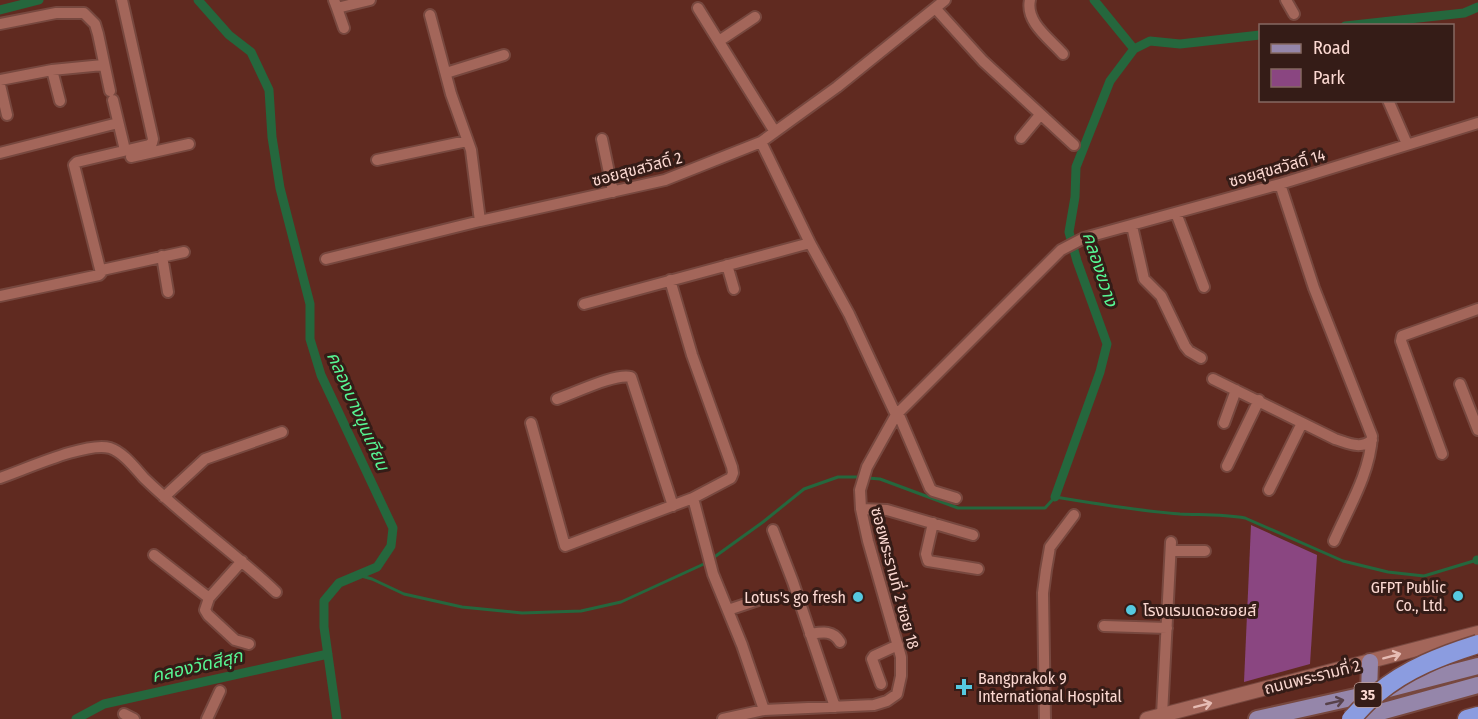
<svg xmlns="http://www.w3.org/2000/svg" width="1478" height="719" font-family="'Fira Sans Condensed','Noto Sans Thai',sans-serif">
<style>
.green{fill:#8a4681}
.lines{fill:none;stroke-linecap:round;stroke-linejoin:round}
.stream{stroke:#25673d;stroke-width:3}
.canal{stroke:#25673d;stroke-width:9}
.minor-casing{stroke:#77483f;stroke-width:14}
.secondary-casing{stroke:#77483f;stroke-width:16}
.primary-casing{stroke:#77483f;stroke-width:20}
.motorway-casing{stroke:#77483f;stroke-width:21}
.minor{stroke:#a3665a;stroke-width:10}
.secondary{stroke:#a3665a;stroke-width:14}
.primary{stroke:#9586aa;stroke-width:16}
.motorway{stroke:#8b9ce0;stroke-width:18}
.motorway-bridge-casing{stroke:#77483f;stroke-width:21;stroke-linecap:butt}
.motorway-bridge{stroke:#8b9ce0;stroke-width:18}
.oneway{stroke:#e6bcb4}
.oneway2{stroke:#57414a}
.poi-dot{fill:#56c9e0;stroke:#351c17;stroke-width:2}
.labels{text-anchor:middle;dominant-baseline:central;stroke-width:6;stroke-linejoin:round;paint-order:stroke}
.shield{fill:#351c17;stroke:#c0a09a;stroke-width:1.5}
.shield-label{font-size:15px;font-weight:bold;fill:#fcd9d2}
.street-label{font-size:16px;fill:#fcd9d2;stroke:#351c17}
.poi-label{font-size:16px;fill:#fcd9d2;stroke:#351c17;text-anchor:end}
.water-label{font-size:18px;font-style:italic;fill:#57f693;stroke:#351c17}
</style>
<rect width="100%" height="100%" fill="#602a20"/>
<path class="green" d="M 1251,525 L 1317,555 L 1310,664 L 1244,682 Z"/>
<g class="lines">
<path class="stream" d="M 868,478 L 880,479 L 958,508 L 1045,508 L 1055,497 C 1097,504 1138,511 1180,514 C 1202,515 1223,514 1245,518 L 1343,561 L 1388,572 L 1424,576 L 1477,560
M 358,575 L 372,579 L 404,594 L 462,607 L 522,613 L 581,611 L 621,602 L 706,563 L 763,522 L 804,489 L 838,477 L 861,477"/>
<path class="canal" d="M 198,0 L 229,35 L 251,52 L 269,90 L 272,137 L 280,188 L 310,304 L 310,339 L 321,375 L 393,528 L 391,546 L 377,567 L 339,583 L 324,601 L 324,627 L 337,719
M 0,10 L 39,0
M 1345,26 L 1464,13 L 1478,7
M 1134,49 L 1150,41 L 1180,44 L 1260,35
M 1055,497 L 1100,372 L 1107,344 L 1077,261 L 1069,232 L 1075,197 L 1076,167 L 1110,81 L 1134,49 L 1094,0
M 1477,560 L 1478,560
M 76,719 L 104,704 L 328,654"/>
<defs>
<path id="minor" d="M 334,0 L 337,8 L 370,0
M 1030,0 C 1025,22 1050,39 1063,54
M 1286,0 L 1294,14
M 337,8 L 344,28
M 698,8 L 775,132
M 936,9 L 983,61 L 1074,145
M 430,15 L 451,94 L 471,150 L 480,221
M 0,24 L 56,13 L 84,13 L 95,24 L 98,34 L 110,91
M 719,41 L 755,17
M 52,70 L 60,101
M 446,73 L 504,55
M 0,80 L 52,70 L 103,65
M 0,85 L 7,115
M 113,100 L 124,146
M 1388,100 L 1407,144
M 1021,138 L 1040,115
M 602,139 L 613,192
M 761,142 L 810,243 L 849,314 L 896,415
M 0,153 L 118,123
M 131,157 L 189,144
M 377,160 L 467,141
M 1280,184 L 1314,288 L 1372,436 C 1370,473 1349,507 1334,541
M 1176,213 L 1204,287
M 1132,226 L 1144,279 L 1161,296 L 1185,346 L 1189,351 L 1201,358
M 162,256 L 168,292
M 326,259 L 480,221 L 665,180 L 761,142 L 837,87 L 945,0
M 727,265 L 734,289
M 102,270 L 184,252
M 0,296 L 99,275 L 101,273 L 74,165 L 77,162 L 149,145 L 152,143 L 153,139 L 122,0
M 584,304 L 810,243
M 1213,379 L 1335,439 C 1348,443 1360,450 1372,440
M 1460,384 L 1478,430
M 557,399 C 575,393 615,373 631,377 L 673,506
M 898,413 L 930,488 L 933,491 L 956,498
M 531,423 L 565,546 L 693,498 L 731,478 L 733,473 L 732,467 L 692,355 L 670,280
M 1224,423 L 1236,390
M 1442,454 L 1401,341 L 1402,336 L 1478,309
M 1227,466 L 1259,400
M 0,478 C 24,470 87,441 110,448 C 123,452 135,468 144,478 C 186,519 234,552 276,592
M 1269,490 L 1302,423
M 164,497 L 205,459 L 282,432
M 693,498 L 713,574 L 742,645 L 764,710
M 861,509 L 887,510 L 973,535
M 933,523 L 926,554 L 928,561 L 978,569
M 773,530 L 793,582 L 835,707
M 1171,551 L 1205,551
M 154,555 L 209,598 L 242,561
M 209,598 L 205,610 L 208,615 L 235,640 L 249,644
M 728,610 L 758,600
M 1104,626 L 1167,628
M 810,634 C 823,632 833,630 840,642
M 881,684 L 872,659 L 874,656 L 898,645
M 124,714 L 134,719
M 1162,715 L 1171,542
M 207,719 L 220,691
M 723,719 L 764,710 L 874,705 L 887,701 L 897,694 L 901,676 L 901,657 L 868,541 L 861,509 L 860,490 L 867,467 L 896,415 L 1061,250 L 1084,238 L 1280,184 L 1478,123
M 1045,719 L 1043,593 L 1046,570 L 1050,547 L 1074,515"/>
<path id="secondary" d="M 1147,719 L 1478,633"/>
<path id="primary" d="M 1369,694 L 1370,662
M 1257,719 L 1369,694 L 1478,666
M 1355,719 L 1478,685"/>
<path id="motorway" d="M 1467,719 L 1478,716"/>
</defs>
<use href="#minor" class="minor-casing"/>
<use href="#secondary" class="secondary-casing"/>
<use href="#primary" class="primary-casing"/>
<use href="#motorway" class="motorway-casing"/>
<use href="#minor" class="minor"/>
<use href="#secondary" class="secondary"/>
<use href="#primary" class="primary"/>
<use href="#motorway" class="motorway"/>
<defs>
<path id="motorway-bridge" d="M 1351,719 C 1360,710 1368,700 1378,693 C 1406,669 1443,655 1478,644"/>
</defs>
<use href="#motorway-bridge" class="motorway-bridge-casing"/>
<use href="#motorway-bridge" class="motorway-bridge"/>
</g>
<defs><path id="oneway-shaft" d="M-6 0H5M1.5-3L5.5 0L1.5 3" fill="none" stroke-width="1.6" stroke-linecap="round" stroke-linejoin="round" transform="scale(1.5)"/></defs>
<g class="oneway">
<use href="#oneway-shaft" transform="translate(1392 656) rotate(-15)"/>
<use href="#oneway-shaft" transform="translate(1203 705) rotate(-14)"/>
</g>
<use class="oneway2" href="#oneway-shaft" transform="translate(1335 702) rotate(-13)"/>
<g class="poi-dot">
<circle cx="1458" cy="596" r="6"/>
<circle cx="858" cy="597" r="6"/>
<circle cx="1131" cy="610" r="6"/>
<path d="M961 678h6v6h6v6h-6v6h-6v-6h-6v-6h6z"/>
</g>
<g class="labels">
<rect class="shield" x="1354.5" y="683" width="27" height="24" rx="4.5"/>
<g class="shield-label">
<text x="1368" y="695">35</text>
</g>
<g class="street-label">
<text transform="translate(1277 168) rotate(-16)">ซอยสุขสวัสดิ์ 14</text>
<text transform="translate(637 169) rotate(-15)">ซอยสุขสวัสดิ์ 2</text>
<text transform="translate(895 578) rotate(75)">ซอยพระรามที่ 2 ซอย 18</text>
<text transform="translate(1312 677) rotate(-14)">ถนนพระรามที่ 2</text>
</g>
<g class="poi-label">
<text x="1446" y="587">GFPT Public<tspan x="1446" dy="18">Co., Ltd.</tspan></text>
<text x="846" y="597">Lotus's go fresh</text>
<text x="1143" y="610" text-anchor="start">โรงแรมเดอะชอยส์</text>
<text x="978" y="678" text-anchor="start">Bangprakok 9<tspan x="978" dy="18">International Hospital</tspan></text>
</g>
<g class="water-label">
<text transform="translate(1100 269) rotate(72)">คลองขวาง</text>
<text transform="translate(358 411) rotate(66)">คลองบางขุนเทียน</text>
<text transform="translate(197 666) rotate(-13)">คลองวัดสีสุก</text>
</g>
</g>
<rect x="1259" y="24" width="195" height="78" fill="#351c17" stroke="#856862" stroke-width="1.5"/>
<rect x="1271" y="44" width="30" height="9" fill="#9586aa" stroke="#856862" stroke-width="1.5"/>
<text x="1313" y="54" font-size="18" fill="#fcd9d2">Road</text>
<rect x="1271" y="69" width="30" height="18" fill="#8a4681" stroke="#856862" stroke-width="1.5"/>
<text x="1313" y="84" font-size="18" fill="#fcd9d2">Park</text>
</svg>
